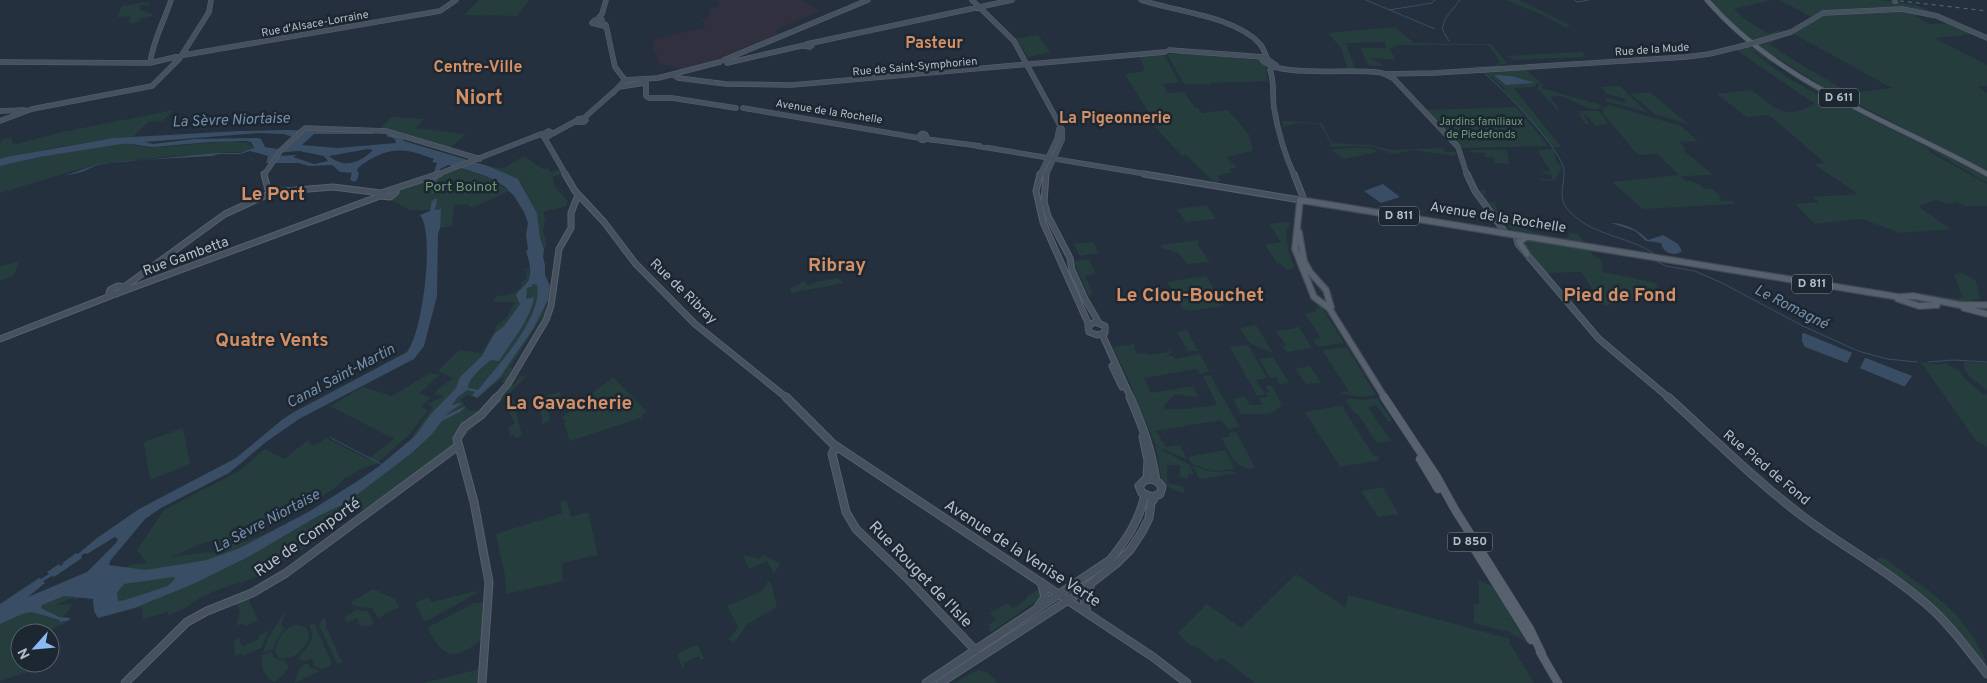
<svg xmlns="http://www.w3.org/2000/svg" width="1987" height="683" font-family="Overpass,sans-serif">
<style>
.medical{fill:#31303f}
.green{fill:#263d3e;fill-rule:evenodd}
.water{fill:#394d64;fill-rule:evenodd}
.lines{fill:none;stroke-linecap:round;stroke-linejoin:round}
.stream{stroke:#394d64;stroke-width:1}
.river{stroke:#394d64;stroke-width:7}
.secondary-far2-casing{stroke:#56606b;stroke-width:5.5}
.secondary-far1-casing{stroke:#56606b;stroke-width:7}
.secondary-casing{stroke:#56606b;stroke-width:9}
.primary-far2-casing{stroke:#414b56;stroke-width:5.5}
.primary-far1-casing{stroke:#414b56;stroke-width:8}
.primary-casing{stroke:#414b56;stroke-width:9}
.secondary-far2{stroke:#465160;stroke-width:4.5}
.secondary-far1{stroke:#465160;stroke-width:5}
.secondary{stroke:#465160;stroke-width:7}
.primary-far2{stroke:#56616d;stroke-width:4.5}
.primary-far1{stroke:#56616d;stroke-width:5.5}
.primary{stroke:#56616d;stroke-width:8}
.rail{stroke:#5a6674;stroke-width:1;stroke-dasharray:4 4;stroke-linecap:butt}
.secondary-bridge-casing{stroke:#56606b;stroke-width:5.5;stroke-linecap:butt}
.secondary-bridge{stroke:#465160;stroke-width:4.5}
.labels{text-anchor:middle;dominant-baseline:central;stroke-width:5;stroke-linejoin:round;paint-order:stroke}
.far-street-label{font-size:11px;fill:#b4bdc9;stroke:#1d2732}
.far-park-label{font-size:11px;fill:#6c9974;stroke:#1d2732}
.shield{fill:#1d2732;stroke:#87909c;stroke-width:1}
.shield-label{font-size:12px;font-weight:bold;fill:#b4bdc9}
.park-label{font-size:14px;fill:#6c9974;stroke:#1d2732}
.street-label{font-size:14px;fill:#b4bdc9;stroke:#1d2732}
.water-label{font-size:15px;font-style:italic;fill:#758fab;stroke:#1d2732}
.far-district-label{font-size:16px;font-weight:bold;fill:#d38f65;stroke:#1d2732}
.near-street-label{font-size:16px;fill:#b4bdc9;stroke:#1d2732}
.district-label{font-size:19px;font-weight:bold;fill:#d38f65;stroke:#1d2732}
.far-town-label{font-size:20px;font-weight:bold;fill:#d38f65;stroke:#1d2732}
</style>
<rect width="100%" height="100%" fill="#24303d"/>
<path class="medical" d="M 718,0 L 801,0 L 821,11 L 776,30 L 780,35 L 720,60 L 681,72 L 677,67 L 673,68 L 668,65 L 661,66 L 654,50 L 653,44 L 655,42 L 651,40 L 706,27 L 702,19 L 708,17 L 710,8 L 720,6 Z"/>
<path class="green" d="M 479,0 L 529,0 L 517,16 L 464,15 Z
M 1506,0 L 1520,0 L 1571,26 L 1565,27 L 1545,16 Z
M 1711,0 L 1772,0 L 1734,9 L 1746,20 L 1768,33 L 1766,34 L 1779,30 L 1783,32 L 1752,41 L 1736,28 Z
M 1779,0 L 1878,0 L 1916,5 L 1938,15 L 1926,13 L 1915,16 L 1930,24 L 1951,23 L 1978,34 L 1934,38 L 1987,65 L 1987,86 L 1978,87 L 1987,93 L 1987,171 L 1820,85 L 1755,44 L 1791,32 L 1812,17 ZM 1792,33 L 1892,88 L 1893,88 L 1850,93 L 1808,69 L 1769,44 Z
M 147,2 L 149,3 L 148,6 L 145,4 L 138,7 L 142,7 L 139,10 L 153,14 L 152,16 L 138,19 L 141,22 L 128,23 L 131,16 L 117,17 L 122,6 Z
M 1395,27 L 1413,42 L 1411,43 L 1491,44 L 1507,63 L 1495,67 L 1469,67 L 1468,66 L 1494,66 L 1501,62 L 1488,45 L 1398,45 L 1390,49 L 1396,60 L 1370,58 L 1385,66 L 1369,66 L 1360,48 L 1386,48 L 1385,42 L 1346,43 L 1356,71 L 1348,70 L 1341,48 L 1328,33 Z
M 1036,35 L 1039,36 L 1050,52 L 1028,57 L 1016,39 Z
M 1748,45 L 1778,65 L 1771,63 L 1750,49 C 1771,67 1809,94 1836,101 L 1923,145 L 1933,154 L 1987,184 L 1987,206 L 1964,206 L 1956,202 L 1948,204 L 1936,200 L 1918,206 L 1950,229 L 1900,233 L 1865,220 L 1858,219 L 1815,224 L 1795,204 L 1819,202 L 1812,197 L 1858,194 L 1814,164 L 1825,163 L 1769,115 L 1747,117 L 1717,94 L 1751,90 C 1777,108 1783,121 1815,104 L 1735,49 Z
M 1582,52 L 1586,57 L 1515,60 L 1507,56 Z
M 1187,53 L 1257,60 L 1265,65 L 1268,81 L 1210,83 L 1210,86 L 1207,84 L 1184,84 L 1167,54 Z
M 1164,55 L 1179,82 L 1162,84 L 1168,93 L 1184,92 L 1195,108 L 1198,108 L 1202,113 L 1228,110 L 1249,135 L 1253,151 L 1226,157 L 1237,167 L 1229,169 L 1233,172 L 1217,176 L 1220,179 L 1219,182 L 1213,181 L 1186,155 L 1182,156 L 1146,117 L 1151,116 L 1125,74 L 1145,71 L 1139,56 Z
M 1526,69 L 1543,85 L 1541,88 L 1601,105 L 1599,109 C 1580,111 1571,94 1552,96 L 1551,99 L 1560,110 L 1557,110 L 1537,88 L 1540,84 L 1537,83 L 1535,87 L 1514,88 L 1561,147 L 1553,147 L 1504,90 L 1505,89 L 1492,77 L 1482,71 Z
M 1789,74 L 1792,74 L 1987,176 L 1987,183 C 1939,153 1889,127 1839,101 L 1825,97 Z
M 1620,86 L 1646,111 L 1646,112 L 1605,101 L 1607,98 L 1624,103 L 1626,99 L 1607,94 L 1601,87 Z
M 1650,92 L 1688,124 L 1656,115 L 1631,94 Z
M 1610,105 L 1681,126 L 1698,141 L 1679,142 L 1686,149 L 1683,150 L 1713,175 L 1680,176 L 1686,181 C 1695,180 1698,184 1705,189 L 1712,189 L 1722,198 L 1719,199 L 1721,201 L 1732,201 L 1735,204 L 1643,209 L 1612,182 L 1679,175 L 1658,154 L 1638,155 L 1604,115 L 1602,109 Z
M 1516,107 L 1548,146 L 1462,148 L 1426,110 Z
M 174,110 L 162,121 L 148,122 L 133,137 L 63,146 L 0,159 L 0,145 L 2,139 L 11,138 L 13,145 L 62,132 Z
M 1580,111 L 1599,111 L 1608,124 L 1595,126 L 1586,115 L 1583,115 L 1590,124 L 1584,124 L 1582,123 L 1585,122 L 1577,112 L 1582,115 Z
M 392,117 L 424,119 L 416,128 L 466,134 L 450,148 L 380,128 Z
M 1282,121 L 1322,123 L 1332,143 L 1369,145 L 1392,150 L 1442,148 L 1445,152 L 1457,152 L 1454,156 L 1413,150 L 1394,154 L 1373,147 L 1358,146 L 1333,147 L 1329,145 L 1331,144 L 1319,124 L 1297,123 L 1283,127 Z
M 230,141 L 249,143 L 253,147 L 253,150 C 240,154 225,150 213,155 L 175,156 L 97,164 L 0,193 L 0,166 L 40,157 L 122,144 L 130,144 L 148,148 Z
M 1356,147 L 1374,149 L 1377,152 L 1344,159 L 1331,150 Z
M 1553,149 L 1557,163 L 1562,167 L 1555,179 L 1550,181 L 1540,180 L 1540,178 L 1549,180 L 1552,178 L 1552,175 L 1539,172 L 1550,171 L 1537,150 Z
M 1472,150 L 1507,150 L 1509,164 L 1493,163 L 1495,161 L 1494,158 L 1485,157 L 1485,153 L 1469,152 Z
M 524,156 L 543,169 L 548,168 L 550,172 L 561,169 L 563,174 L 553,176 L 555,187 L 568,201 L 566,206 L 543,212 L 545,220 L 543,231 L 547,245 L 544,249 L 540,238 L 537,213 L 520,181 L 489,167 L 504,168 Z
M 460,169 L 486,176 L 509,191 L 472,208 L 467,204 L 454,205 L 452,226 L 440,228 L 440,210 L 410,210 L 390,199 L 400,191 Z
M 1484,190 L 1486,191 L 1484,196 L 1487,197 L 1487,200 L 1489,202 L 1495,202 C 1498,228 1543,234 1565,238 L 1569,237 L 1568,232 L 1578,234 L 1584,242 L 1513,230 L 1508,227 L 1479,193 L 1480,191 Z
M 1207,205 L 1216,219 L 1186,222 L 1177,209 Z
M 1287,222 L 1290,223 L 1286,233 L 1289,254 L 1295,268 L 1287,270 L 1280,263 L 1277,263 L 1265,245 L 1281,242 L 1269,224 Z
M 1198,240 L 1198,245 L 1210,262 L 1187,264 L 1177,252 L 1160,248 L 1162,245 Z
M 1530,240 L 1591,250 L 1592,255 L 1601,260 L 1603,272 L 1656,283 L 1659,293 L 1604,306 L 1581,272 L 1547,273 L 1523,244 L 1525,241 Z
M 1093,242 L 1099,253 L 1080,256 L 1074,244 Z
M 1089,259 L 1096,274 L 1085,276 L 1092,292 L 1089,297 L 1074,261 Z
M 19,262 L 14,275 L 0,281 L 0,266 Z
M 523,269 L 529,269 L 532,284 L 537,285 L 538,287 L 550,286 L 549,299 L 543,316 L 510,367 L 514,370 L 507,383 L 501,382 L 505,377 L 503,377 L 480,396 L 476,398 L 467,395 L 460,400 L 464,403 L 463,404 L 469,411 L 483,410 L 455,444 L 406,482 L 364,509 L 352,512 L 319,535 L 304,549 L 278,564 L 277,568 C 253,581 227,584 204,596 C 190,603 185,611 168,615 L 168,612 L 143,619 L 142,607 L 98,618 L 94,599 L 81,597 L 75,600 L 73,598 L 55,605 L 73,604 L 59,622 L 66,622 L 64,624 L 53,628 L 50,644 L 50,633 L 20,633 L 20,663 L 43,664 L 39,668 L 0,681 L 0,619 L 83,583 L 115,576 L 131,564 L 147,563 L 137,550 L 164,510 L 239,471 L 265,449 L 284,459 L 307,441 L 314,446 L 326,438 L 368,459 L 394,439 L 330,406 L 363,387 L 392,396 L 430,373 L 440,375 L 419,393 L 431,398 L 421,407 L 428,410 L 410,434 L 376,464 L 365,467 L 344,479 L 335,488 L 316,500 L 241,543 L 297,522 L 419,447 L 417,439 L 413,435 L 433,407 L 427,404 L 444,396 L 434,394 L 438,389 L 453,378 L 440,372 L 439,370 L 459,350 L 482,353 L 495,331 L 496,326 L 506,318 L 515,302 L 493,302 L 497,296 L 509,295 L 521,288 L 521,282 L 528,278 L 526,277 L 527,271 ZM 218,539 L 222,550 L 212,553 L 207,552 L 172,557 L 200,544 Z
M 1955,272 L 1966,275 L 1976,281 L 1980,299 L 1964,302 L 1931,298 L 1928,294 L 1959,299 L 1959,297 L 1962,297 L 1954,274 L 1962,277 Z
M 1204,276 L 1208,278 L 1224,306 L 1190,311 L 1183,309 L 1167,282 Z
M 837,278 L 844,283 L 791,293 L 790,288 L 805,281 L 807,285 L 811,285 L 816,282 Z
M 1320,303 L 1324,306 L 1322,307 L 1344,343 L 1318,347 L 1313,340 L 1321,338 L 1305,314 L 1316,311 L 1315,309 L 1320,307 L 1316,305 Z
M 1256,325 L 1273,353 L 1249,343 L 1240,328 Z
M 1298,325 L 1312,348 L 1287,352 L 1283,347 L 1286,345 L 1274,329 L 1276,331 L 1297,328 Z
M 1187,330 L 1197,349 L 1197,351 L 1188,351 L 1177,332 Z
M 1135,344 L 1134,347 L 1137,354 L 1146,353 L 1148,355 L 1169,352 L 1168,349 L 1172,353 L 1169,353 L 1170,356 L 1173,356 L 1175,359 L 1200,354 L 1209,371 L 1200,374 L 1197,369 L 1144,378 L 1151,393 L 1193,386 L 1198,396 C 1187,399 1183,393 1174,395 L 1164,406 L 1165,409 L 1185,409 L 1217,405 L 1203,376 L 1210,375 L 1239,426 L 1229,430 L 1221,420 L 1156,431 L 1166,447 L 1180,445 L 1187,459 C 1177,457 1168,449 1160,449 L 1190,465 L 1194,475 L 1188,474 L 1188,478 L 1178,477 L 1180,475 L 1180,465 L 1167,465 L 1167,483 L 1185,487 L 1184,493 C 1151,484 1165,472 1155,446 L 1160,447 L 1155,444 L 1127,376 L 1112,347 Z
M 1248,345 L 1267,378 L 1256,380 L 1265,395 L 1257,396 L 1230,347 Z
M 1346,347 L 1350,352 L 1376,395 L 1361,397 L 1342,394 L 1319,359 L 1341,392 L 1349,391 L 1322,350 Z
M 1273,357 L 1289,383 L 1280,384 L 1276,377 L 1270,378 L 1259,359 Z
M 1921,362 L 1940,365 L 1945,363 L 1961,372 L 1962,376 L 1983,395 L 1987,394 L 1987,447 L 1976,441 Z
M 1964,362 L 1987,363 L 1987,390 C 1979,383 1962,375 1964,362 Z
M 1310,366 L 1321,383 L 1306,384 L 1295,369 Z
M 520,376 L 526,377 L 459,442 L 461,434 L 510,384 L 514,385 Z
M 613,377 L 647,412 L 642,414 L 643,417 L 570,441 L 564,423 L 566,421 L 561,418 Z
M 1266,386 L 1272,386 L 1282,406 L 1269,414 L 1241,414 L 1233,399 L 1245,397 L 1250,405 L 1262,405 L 1259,398 L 1268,397 L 1266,393 L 1269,392 Z
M 560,392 L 561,396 L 546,402 L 550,419 L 543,425 L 541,413 L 538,410 L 535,400 Z
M 513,398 L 522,436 L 515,438 L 514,435 L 510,436 L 508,427 L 515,423 L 504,402 Z
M 1348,398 L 1365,400 L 1377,398 L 1392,421 L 1388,421 L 1376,405 L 1368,407 L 1391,441 L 1377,443 L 1357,413 L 1354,413 L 1346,401 Z
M 1343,405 L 1344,407 L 1343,408 L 1374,456 L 1378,456 L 1380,460 L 1340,467 L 1305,412 Z
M 183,428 L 190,464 L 150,480 L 144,442 Z
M 1236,432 L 1255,468 C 1236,472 1229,452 1222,438 L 1230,437 L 1229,433 Z
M 1225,450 L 1235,469 L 1212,471 L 1192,464 L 1188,457 Z
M 1193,466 L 1213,472 L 1231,471 L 1237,473 L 1202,479 L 1198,477 Z
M 1383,487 L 1385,491 L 1399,514 L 1378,517 L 1361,491 Z
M 566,500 L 571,517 L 588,512 L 598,555 L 562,563 L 563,581 L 506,594 L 505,576 L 496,534 L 562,513 L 560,502 Z
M 743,555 L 760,559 L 763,555 L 780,563 L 774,574 L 767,561 L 749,569 Z
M 1880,557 L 1886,559 C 1922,588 1949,599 1975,640 C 1980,649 1987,659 1987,669 C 1968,644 1949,620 1926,599 C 1910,586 1893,574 1876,562 L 1877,559 Z
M 1296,574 L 1346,608 L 1348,595 L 1510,639 L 1509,642 L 1534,683 L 1255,683 L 1222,658 L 1216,662 L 1194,645 L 1191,646 L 1178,633 L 1207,604 L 1241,628 Z
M 1479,580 L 1492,586 L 1526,642 L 1509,632 L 1474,623 L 1474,604 L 1479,604 Z
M 768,581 L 771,582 L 777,607 L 747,624 L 734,643 L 729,639 L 738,627 L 727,606 L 762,591 Z
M 373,589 L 395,599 L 399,607 L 378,618 L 372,608 L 353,606 L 351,602 Z
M 1038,590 L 1042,596 L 1038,600 L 991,632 L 988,629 L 990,628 L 988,625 L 996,620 L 990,613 L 1008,603 L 1013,608 L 1027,599 L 1026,597 Z
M 476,591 L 477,593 L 427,621 L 424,620 L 415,603 L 428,597 L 432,602 Z
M 247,596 L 258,620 L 245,626 L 244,623 L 236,626 L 240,612 L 237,605 L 235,606 L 234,602 Z
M 484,602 L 481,640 C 453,662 444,658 427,628 L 474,603 Z
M 286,610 L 281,625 L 285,628 L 278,638 L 273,649 L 263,653 L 268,638 Z
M 356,610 L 368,611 L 374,623 L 366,627 L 365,625 L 361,627 L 357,618 L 347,623 L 344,617 Z
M 324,617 L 327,623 L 326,627 L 342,662 L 337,664 L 319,625 Z
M 314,623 L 332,664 L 322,670 L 319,667 L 314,666 L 312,659 L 303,661 L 298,659 C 305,647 318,641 309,626 Z
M 295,625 C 324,624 302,664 279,658 L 275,651 C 278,638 283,629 295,625 Z
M 269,630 L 261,648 L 243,656 L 241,653 L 235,656 L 234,640 L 239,637 L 242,647 L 259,639 L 259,636 Z
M 696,645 L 699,647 L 704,659 L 701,660 L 699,656 L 683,663 L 685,668 L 682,668 L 677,654 Z
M 272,652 L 274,658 L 285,661 L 289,667 L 285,673 L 274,682 C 263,675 261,667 262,655 Z
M 304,664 L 308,664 L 311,668 L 320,671 L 294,683 L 300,668 Z
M 480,669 L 479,683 L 423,683 Z
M 978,670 L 987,672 L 998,683 L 954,683 Z"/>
<path class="water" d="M 1494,75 L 1512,76 L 1534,83 L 1506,85 Z
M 285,130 L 376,131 L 373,134 L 314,134 L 302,145 L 337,148 L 396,143 L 395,139 L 386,136 L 389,134 L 403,139 L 404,141 L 488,166 L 518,179 L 537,213 L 540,238 L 544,249 L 543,257 L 545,265 L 545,275 L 550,286 L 548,300 L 533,329 L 500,377 L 477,398 L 472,395 L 475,392 L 467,390 L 457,398 L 452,405 L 462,403 L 444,416 L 466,406 L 460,412 L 442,421 L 432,434 L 413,452 L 346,503 L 318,516 L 248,557 L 193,584 L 134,608 L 98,618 L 94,611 L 93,599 L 64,596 L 42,605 L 41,608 L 59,617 L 71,618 L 68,621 L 59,622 L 60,620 L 32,612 L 22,614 L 0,624 L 0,604 L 39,578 L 41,579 L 49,574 L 47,572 L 59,564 L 60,566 L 65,563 L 61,564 L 76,553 L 78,554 L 97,538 L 139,509 L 236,458 L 283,419 L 294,412 L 407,352 C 423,332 435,232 420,215 L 430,211 L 432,199 L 433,202 L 434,199 L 437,199 L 435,210 L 441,209 L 440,228 L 438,234 L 437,296 L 424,346 L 414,359 L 299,419 L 266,442 L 229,473 L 161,508 L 145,519 L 110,561 L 109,565 L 146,570 L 207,560 L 240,548 L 310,511 L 356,482 L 378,467 L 415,436 L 431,414 L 456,388 L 460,377 L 482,356 L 494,334 L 504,326 L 520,304 L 516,295 C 519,290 524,287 527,283 C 533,275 529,260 526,251 L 528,249 L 526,235 L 528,223 L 524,212 L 514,196 L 504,186 L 486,176 L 464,169 L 448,165 L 440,169 L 436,189 L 438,190 L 437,192 L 432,193 L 434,172 L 437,163 L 432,162 L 434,159 C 407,149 394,146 369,160 C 363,164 358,166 356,173 L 340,172 L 332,165 L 309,166 L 298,163 L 266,163 L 268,156 L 250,151 L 240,154 L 219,154 L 212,156 L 123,161 L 97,165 L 82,172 L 64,176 L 98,164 L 218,153 L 240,153 L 254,148 L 251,142 L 246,141 L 209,142 L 154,147 C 142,147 134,143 122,144 L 40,157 L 0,166 L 0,159 L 6,157 L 114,138 L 239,131 ZM 258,133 L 283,134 L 296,138 L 284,150 L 265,147 L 261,139 L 257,138 L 194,139 L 153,144 L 145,142 ZM 368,149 L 373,150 C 360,163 344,169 329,156 ZM 299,151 L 324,156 L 328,161 L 314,164 L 293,157 L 297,155 L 274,156 L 276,153 ZM 532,284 L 537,285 C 543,316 501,362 482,385 L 478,390 L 468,388 C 467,380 484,365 491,360 L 499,361 C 514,337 535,316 535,286 L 534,297 L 526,299 L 527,288 L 533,286 ZM 115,537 L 118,539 L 116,543 L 87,572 L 28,597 L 45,583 L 43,581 L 52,576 L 54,577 L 82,558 L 81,556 L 85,553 L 87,554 ZM 173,577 L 175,579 L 168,586 L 125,600 L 118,601 L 117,593 L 124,584 Z
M 1383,184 L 1400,197 L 1381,203 L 1364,191 Z
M 1611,223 C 1625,223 1639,230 1648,240 L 1663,235 L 1678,244 L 1682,251 C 1674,257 1663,253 1661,243 L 1646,241 L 1635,231 Z
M 1804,333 L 1850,352 L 1852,353 L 1847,363 L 1805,347 L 1802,341 L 1802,334 Z
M 1865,358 L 1866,358 L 1912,376 L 1905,386 L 1903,386 L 1862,369 L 1860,368 Z"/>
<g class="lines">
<path class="stream" d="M 1366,0 L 1435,29
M 1575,0 L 1577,2 L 1589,0
M 1389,10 L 1432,3 L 1435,0
M 1445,19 L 1460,0
M 1445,20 L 1442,29 L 1449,41
M 1482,71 C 1502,87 1555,143 1563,166 C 1567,180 1557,194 1566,207 C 1587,236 1629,235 1656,255
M 1658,262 L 1666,266 L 1695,271 L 1722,283 L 1803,326 L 1858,351 L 1887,359 L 1917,362
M 1928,362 L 1954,360 L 1987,362
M 331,438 L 381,464"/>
<path class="river" d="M 354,178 L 355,174"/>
<defs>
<path id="secondary-far2" d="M 972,0 L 1014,41 L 1062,129 L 1062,140 L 1046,175
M 1141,0 C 1176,12 1235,16 1260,44 C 1263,48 1265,53 1267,58
M 597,20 L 602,14 L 606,0
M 602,20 L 595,20 L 592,23 L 604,26
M 602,23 L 606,25 L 615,67 L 625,80
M 1760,41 L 1791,32 L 1823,13 L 1902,9 L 1937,16 L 1987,38
M 810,44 L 812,45 L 810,47 L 804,46 L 807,44 L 1012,0
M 1169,50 L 1264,57 L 1276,65 L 1275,67
M 1260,57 C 1271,80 1359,67 1382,73 C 1386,74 1390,77 1393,78 L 1458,147 L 1467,175
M 724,60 L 868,0
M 0,62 L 150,63 L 184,55 L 440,11 L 456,0
M 150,63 C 153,40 164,22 171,0
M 727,63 L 805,45
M 1273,67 L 1270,70 C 1275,83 1272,95 1274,108 C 1278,132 1284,153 1294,175
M 1387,74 L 1434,73 L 1686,57 L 1709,54 L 1746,45
M 673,75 L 678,78 L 726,84 L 792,85 L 1165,52
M 646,81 L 646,96 L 649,98 L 672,98 L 736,108
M 613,93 L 625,80 L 658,78 L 720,62
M 743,108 L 919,138
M 0,111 L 24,110
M 584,118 L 619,87 L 645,83
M 584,118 L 586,120 L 584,122 L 577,122 L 578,119 Z
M 0,121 L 32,109 L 152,86 L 180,58 L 209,12 L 211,0
M 549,131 L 552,133 L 549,136 L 541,135 Z
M919.5 137a3.5 3.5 0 1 1 7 0a3.5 3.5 0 1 1-7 0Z
M 552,134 L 576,121
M 544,137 L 566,175
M 926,139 L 980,146
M 977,146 L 1152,175
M 264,175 L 281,150 L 305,128 L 386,131 L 480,159
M 436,175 L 541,134
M 1040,175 L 1057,139 L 1059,129"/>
<path id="secondary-far1" d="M 264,174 L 269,194
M 565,174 L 575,191 L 604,222 L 635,263 L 695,324 L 787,398
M 1040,174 L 1036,191 L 1043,222 L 1089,325
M 1046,174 L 1044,202 L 1048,216 L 1070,258 L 1072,270 L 1085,299 L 1099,323
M 1144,174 L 1300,200 L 1303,197 L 1294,174
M 1467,174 L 1475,191 L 1505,232
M 380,196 L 390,197 L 396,192
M 1516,236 L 1518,244 L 1599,339 L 1669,398
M 118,286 L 124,287 L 124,290 L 116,294 L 109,293 L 110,290 Z
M 124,287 L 225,214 L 273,192 L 333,187 L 381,193 L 439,174
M 121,292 L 380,196
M 1095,322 L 1105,326 L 1105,333 L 1097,335 L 1089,332 L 1088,326 Z
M 1102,334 L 1131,398
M 0,339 L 113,295
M 1112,366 L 1122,387
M 496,398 L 508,384 L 546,320 L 551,306 L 559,249 L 571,228 L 571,213 L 578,195"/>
<path id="secondary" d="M 786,397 L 833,444 L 1153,657 L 1187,683
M 1130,397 C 1143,427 1151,448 1156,481
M 1668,397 C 1712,437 1754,479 1801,515 C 1839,544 1882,567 1919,598 C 1946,619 1966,647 1987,674
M 1143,437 L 1148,460 L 1147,479
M 836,446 L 832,454 L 846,512 L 856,529 L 906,577 L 976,651
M 1153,479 L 1159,483 L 1162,487 L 1160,494 L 1152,497 L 1142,493 L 1139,486 L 1145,480 Z
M 1038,607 L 1045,597 L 1041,582
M 1087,613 L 1084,598 L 1090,587
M 125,683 L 187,622 L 207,611 L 252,593 L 286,573 L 458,446
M 482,683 L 489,582 L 474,502 L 457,439 L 464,427 L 481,415 L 497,397
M 926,683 L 1110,560 C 1127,539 1139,521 1145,495
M 940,683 L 1076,595 L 1116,564 L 1130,550 L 1142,532 L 1149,518 L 1151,503 L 1155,497"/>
<path id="primary-far2" d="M 1707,0 C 1780,85 1892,121 1987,174"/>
<path id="primary-far1" d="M 1300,200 L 1899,297 L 1913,296 L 1960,305 L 1987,305
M 1300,200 L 1295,249 L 1314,297 L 1329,308 L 1385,398
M 1299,232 L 1304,261 L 1310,272 L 1326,290 L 1331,307
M 1525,238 L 1519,242 L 1527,254
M 1898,299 L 1919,306 L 1937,305
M 1964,308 L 1987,314"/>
<path id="primary" d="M 1384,397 L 1437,477 L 1454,508 L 1530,629 L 1542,654
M 1420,459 L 1438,489
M 1470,542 L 1531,640
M 1540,652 L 1558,683"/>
</defs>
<use href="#secondary-far2" class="secondary-far2-casing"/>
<use href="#secondary-far1" class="secondary-far1-casing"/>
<use href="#secondary" class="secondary-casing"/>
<use href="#primary-far2" class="primary-far2-casing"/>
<use href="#primary-far1" class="primary-far1-casing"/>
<use href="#primary" class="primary-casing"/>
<use href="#secondary-far2" class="secondary-far2"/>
<use href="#secondary-far1" class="secondary-far1"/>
<use href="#secondary" class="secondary"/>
<use href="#primary-far2" class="primary-far2"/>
<use href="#primary-far1" class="primary-far1"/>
<use href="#primary" class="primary"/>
<path class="rail" d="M 1892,0 L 1987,11"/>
<defs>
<path id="secondary-bridge" d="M 1894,0 L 1896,2
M 1746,45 L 1760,41"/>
</defs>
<use href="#secondary-bridge" class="secondary-bridge-casing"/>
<use href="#secondary-bridge" class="secondary-bridge"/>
</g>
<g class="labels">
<g class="far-street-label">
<text transform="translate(315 24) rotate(-10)">Rue d'Alsace-Lorraine</text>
<text transform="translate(1652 50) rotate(-4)">Rue de la Mude</text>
<text transform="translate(915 67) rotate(-5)">Rue de Saint-Symphorien</text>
<text transform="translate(829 112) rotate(9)">Avenue de la Rochelle</text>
</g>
<g class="far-park-label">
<text x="1481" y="122">Jardins familiaux<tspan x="1481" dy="13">de Piedefonds</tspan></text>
</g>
<g class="shield">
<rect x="1819" y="88.5" width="40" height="19" rx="4"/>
<rect x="1379" y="206.5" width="40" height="19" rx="4"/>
<rect x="1792" y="274.5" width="40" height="19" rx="4"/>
<rect x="1447.5" y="532.5" width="45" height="19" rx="4"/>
</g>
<g class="shield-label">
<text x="1839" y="98">D 611</text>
<text x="1399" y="216">D 811</text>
<text x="1812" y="284">D 811</text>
<text x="1470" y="542">D 850</text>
</g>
<g class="park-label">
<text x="461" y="187">Port Boinot</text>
</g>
<g class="street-label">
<text transform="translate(1498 218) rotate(9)">Avenue de la Rochelle</text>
<text transform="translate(186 257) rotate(-20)">Rue Gambetta</text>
<text transform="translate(683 292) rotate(44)">Rue de Ribray</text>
<text transform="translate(1766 468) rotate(40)">Rue Pied de Fond</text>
</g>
<g class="water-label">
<text transform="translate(231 121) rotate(-2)">La Sèvre Niortaise</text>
<text transform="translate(1791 308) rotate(27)">Le Romagné</text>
<text transform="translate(341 377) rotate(-28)">Canal Saint-Martin</text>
<text transform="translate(267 522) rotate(-28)">La Sèvre Niortaise</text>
</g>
<g class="far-district-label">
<text x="934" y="44">Pasteur</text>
<text x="478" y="68">Centre-Ville</text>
<text x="1115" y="119">La Pigeonnerie</text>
</g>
<g class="near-street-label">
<text transform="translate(308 538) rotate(-35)">Rue de Comporté</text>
<text transform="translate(1022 554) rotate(33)">Avenue de la Venise Verte</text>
<text transform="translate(920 575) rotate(46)">Rue Rouget de l'Isle</text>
</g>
<g class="district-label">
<text x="273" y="195">Le Port</text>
<text x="837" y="266">Ribray</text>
<text x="1190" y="296">Le Clou-Bouchet</text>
<text x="1620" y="296">Pied de Fond</text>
<text x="272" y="341">Quatre Vents</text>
<text x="569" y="404">La Gavacherie</text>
</g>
<g class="far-town-label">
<text x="479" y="99">Niort</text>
</g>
</g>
<g transform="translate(35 648) rotate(243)"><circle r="24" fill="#1d2732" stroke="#59636e"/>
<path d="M0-4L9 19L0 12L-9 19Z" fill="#8cbaf6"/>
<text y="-8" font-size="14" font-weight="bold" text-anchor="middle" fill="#b4bdc9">N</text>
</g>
</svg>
